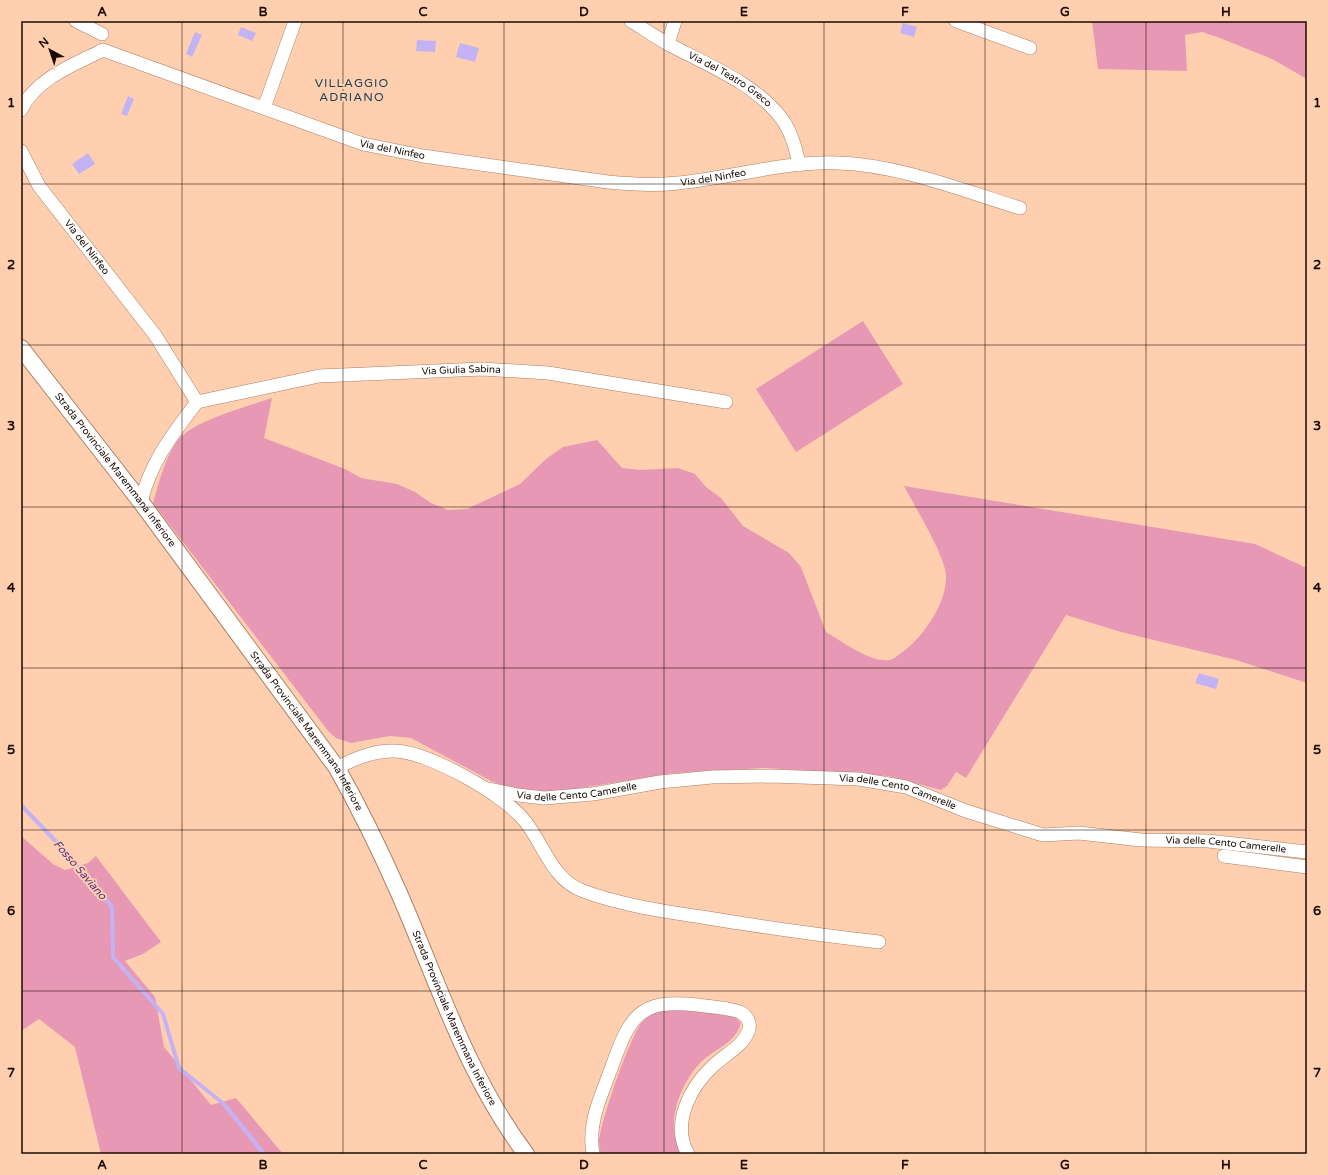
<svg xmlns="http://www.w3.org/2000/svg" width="1328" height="1175" font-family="'Varela Round',sans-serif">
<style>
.green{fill:#e798b5}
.water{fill:#c3b3f4}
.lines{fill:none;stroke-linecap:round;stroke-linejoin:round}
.stream{stroke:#c3b3f4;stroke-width:4}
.minor-casing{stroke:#ab7f62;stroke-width:14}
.major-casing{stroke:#ab7f62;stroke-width:18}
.minor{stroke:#fff;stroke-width:13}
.major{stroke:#fff;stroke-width:16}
.grid{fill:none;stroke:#1a0a02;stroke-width:1;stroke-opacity:0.55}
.labels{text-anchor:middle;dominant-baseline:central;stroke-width:4;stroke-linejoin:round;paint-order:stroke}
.street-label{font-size:10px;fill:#1a0a02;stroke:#ffcfb0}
.water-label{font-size:11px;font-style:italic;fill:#502f8b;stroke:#ffcfb0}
.quarter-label{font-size:12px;letter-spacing:1px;fill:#184158;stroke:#ffcfb0}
.neatline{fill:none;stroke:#1a0a02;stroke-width:1.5}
.grid-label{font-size:13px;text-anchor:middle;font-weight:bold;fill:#1a0a02}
</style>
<rect width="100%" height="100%" fill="#ffcfb0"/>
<path class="green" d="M 1092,21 L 1307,21 L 1307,79 L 1272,59 L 1220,38 L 1202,32 L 1185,35 L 1187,71 L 1098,69 Z
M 863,321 L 903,384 L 796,452 L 756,389 Z
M 272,398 L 264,438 L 345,469 L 361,478 L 397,484 L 415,492 L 431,503 L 448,510 L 467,509 L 520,484 L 546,459 L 563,447 L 597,440 L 622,468 L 641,470 L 678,468 L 695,474 L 706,487 L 721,498 L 743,526 L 789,553 L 801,567 L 826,632 C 841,641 871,663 889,660 C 891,660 895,658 897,656 C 920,642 947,605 946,576 C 946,557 914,505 904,486 L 1255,544 L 1307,568 L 1307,683 L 1236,660 L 1121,632 L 1066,615 L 966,778 L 956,772 L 947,786 L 941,790 L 888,776 L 765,768 L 674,773 L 549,793 L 533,793 L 493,782 L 411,738 L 390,736 L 351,743 L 336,738 L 329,732 L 153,503 C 159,482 164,461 176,443 C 190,421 247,407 272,398 Z
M 21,836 L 53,864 L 65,870 L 88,863 L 96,856 L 161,942 L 143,954 L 125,961 L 155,997 L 164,1047 L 211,1105 L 236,1098 L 283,1154 L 101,1154 L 75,1047 L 39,1019 L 21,1031 Z
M 675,1008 L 735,1017 L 741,1023 C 735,1044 716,1048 702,1061 C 680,1083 663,1126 682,1154 L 601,1154 C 600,1150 599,1146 599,1142 C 600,1123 630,1036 642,1022 C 651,1012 663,1010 675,1008 Z"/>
<path class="water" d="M 903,23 L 917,27 L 914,37 L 900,33 Z
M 241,27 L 256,33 L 252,41 L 238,35 Z
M 195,32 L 202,35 L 192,57 L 186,54 Z
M 417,40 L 436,41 L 435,52 L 416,51 Z
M 460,43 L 479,48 L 475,62 L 456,57 Z
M 128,96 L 134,99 L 127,116 L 121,114 Z
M 88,153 L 95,164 L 79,174 L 72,164 Z
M 1199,673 L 1219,679 L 1216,689 L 1195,683 Z"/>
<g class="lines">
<path class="stream" d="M 21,805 L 67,853 L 112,907 L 113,957 L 163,1014 L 179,1068 L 224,1104 L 264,1154"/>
<defs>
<g id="minor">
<path d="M 76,21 L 102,34"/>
<path id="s1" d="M 631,21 C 644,29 657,38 670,45 C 708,65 756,84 782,119 C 792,133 796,148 799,165"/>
<path d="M 956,21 L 1030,48"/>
<path d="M 668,44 L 675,21"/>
<path d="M 264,108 L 295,21"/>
<path id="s2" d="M 21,110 C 35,79 75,64 103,50 L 363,144 L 423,156 L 608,182 C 631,184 654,186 678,183 C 731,178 784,161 838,163 C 900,165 961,190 1020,208"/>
<path id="s3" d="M 21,151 L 39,186 L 155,335 L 197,402"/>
<path id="s4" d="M 197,402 L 319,376 L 482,369 L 548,373 L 726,402"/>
<path d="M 141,502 C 151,461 172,435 197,402"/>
<path d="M 337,768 C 355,758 374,750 395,751 C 428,752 503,794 524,820 C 544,844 551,879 583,891 C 621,905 662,911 702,917 C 761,927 820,935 879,942"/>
<path id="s5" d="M 484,788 L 518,795 L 544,798 L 593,794 L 660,782 L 712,777 L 770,776 L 859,779 L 906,787 L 966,811 L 1043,835 L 1079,833 L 1141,840 L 1208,841 L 1307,852"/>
<path d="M 1224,856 L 1307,867"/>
<path d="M 593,1154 C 588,1126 598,1103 608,1077 C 628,1024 632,997 697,1005 C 711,1007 726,1007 740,1012 C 747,1016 752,1023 748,1032 C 742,1047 724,1055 713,1066 C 690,1087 671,1124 688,1154"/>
</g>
<g id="major">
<path id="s6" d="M 21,348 L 141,502 L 337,768 C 360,809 380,850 399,893 C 438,982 467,1076 526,1154"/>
</g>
</defs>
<use href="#minor" class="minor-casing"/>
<use href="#major" class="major-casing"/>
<use href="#minor" class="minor"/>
<use href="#major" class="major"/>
</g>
<path class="grid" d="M 182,21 L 182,1154M 343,21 L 343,1154M 504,21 L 504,1154M 664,21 L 664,1154M 824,21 L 824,1154M 985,21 L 985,1154M 1146,21 L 1146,1154M 21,184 L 1307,184M 21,345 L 1307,345M 21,507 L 1307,507M 21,668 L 1307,668M 21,830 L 1307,830M 21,991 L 1307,991"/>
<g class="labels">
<g class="street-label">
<text stroke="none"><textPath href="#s1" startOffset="115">Via del Teatro Greco</textPath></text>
<text stroke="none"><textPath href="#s2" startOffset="410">Via del Ninfeo</textPath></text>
<text stroke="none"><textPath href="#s2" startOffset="734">Via del Ninfeo</textPath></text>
<text stroke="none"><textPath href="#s3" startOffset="117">Via del Ninfeo</textPath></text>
<text stroke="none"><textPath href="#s4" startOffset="267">Via Giulia Sabina</textPath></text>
<text stroke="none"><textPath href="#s6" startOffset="154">Strada Provinciale Maremmana Inferiore</textPath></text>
<text stroke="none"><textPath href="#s6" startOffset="478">Strada Provinciale Maremmana Inferiore</textPath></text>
<text stroke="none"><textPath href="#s5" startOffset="94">Via delle Cento Camerelle</textPath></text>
<text stroke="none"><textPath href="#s5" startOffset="418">Via delle Cento Camerelle</textPath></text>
<text stroke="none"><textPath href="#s5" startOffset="754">Via delle Cento Camerelle</textPath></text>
<text stroke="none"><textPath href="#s6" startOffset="802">Strada Provinciale Maremmana Inferiore</textPath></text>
</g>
<g class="water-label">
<text transform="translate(80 870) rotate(49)">Fosso Saviano</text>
</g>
<g class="quarter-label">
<text x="352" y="83">VILLAGGIO<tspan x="352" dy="14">ADRIANO</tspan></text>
</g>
</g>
<rect width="1328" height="1175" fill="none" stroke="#ffcfb0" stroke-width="44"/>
<g transform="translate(50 50) rotate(320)" stroke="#ffcfb0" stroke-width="3" paint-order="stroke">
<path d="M0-3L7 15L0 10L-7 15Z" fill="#1a0a02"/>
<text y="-6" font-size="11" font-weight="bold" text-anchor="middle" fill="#1a0a02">N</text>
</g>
<rect x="22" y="22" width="1284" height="1131" class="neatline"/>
<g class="grid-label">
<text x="102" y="16">A</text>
<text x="263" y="16">B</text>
<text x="423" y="16">C</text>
<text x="584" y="16">D</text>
<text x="744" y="16">E</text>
<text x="905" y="16">F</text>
<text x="1065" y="16">G</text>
<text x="1226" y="16">H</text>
<text x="11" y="107">1</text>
<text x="1317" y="107">1</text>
<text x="11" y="269">2</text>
<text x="1317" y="269">2</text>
<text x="11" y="430">3</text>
<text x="1317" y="430">3</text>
<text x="11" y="592">4</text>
<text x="1317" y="592">4</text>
<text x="11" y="754">5</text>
<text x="1317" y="754">5</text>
<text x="11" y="915">6</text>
<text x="1317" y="915">6</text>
<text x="11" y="1077">7</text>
<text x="1317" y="1077">7</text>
<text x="102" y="1169">A</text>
<text x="263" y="1169">B</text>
<text x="423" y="1169">C</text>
<text x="584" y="1169">D</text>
<text x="744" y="1169">E</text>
<text x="905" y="1169">F</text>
<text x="1065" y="1169">G</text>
<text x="1226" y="1169">H</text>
</g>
</svg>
